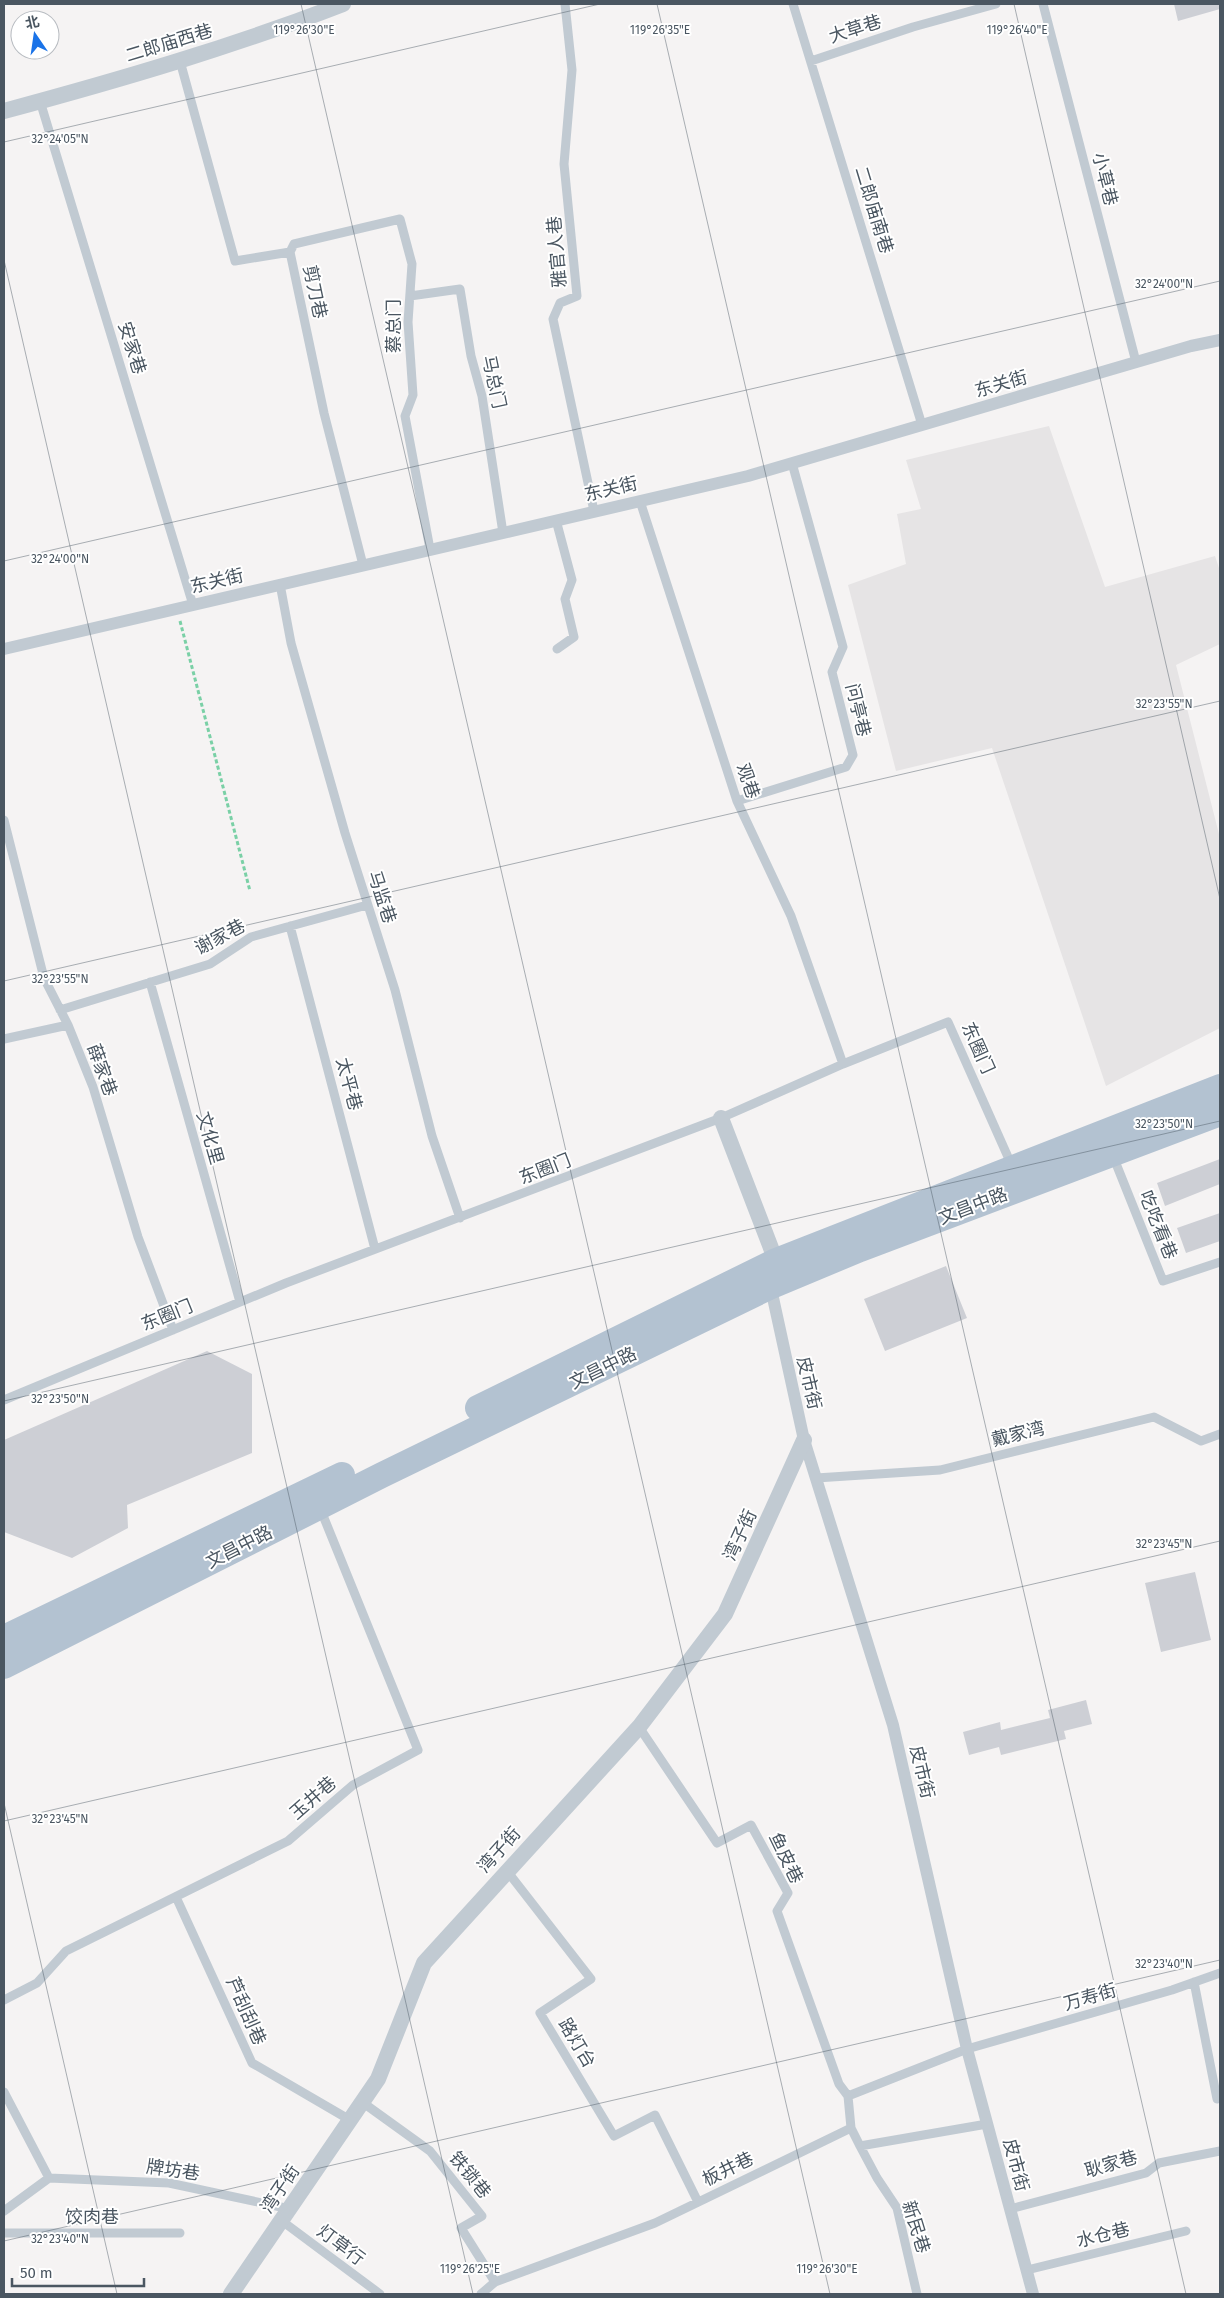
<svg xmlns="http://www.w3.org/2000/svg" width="1224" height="2298" font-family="'Fira Sans','Noto Sans SC',sans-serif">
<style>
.education{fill:#e6e4e5}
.building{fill:#cdcfd5}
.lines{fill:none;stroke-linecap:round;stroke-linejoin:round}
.path{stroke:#7ad0a6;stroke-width:3;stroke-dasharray:4 2.5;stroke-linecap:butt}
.service{stroke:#c1cad2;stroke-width:9}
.pedestrian{stroke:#c1cad2;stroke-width:12}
.minor{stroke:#c1cad2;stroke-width:16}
.primary{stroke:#b3c2d1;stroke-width:26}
.ticks{fill:none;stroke:#4a5661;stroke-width:1;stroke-opacity:0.45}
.labels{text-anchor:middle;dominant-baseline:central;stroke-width:4;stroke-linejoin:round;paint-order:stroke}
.street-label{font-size:18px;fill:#4a5661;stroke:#fff}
.ticks-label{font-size:12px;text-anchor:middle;fill:#4a5661;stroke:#fff;stroke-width:4;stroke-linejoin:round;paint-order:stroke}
</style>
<rect width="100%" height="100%" fill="#f5f3f3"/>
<path class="education" d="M 1049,426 L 1105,587 L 1215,556 L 1220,571 L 1220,644 L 1176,665 L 1220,838 L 1220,1028 L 1106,1086 L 992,748 L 896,771 L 848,585 L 906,564 L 897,514 L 921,509 L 906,460 Z"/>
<path class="building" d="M 1174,4 L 1220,4 L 1220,9 L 1178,21 Z
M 1220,1159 L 1220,1184 L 1165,1206 L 1157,1183 Z
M 1220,1213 L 1220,1241 L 1186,1253 L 1177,1228 Z
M 946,1266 L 967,1318 L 885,1351 L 864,1299 Z
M 207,1351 L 252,1374 L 252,1453 L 127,1505 L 128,1528 L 72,1558 L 4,1532 L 4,1440 Z
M 1195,1572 L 1211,1640 L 1161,1652 L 1145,1583 Z
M 1086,1700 L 1092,1724 L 1064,1731 L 1066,1739 L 1001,1755 L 999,1747 L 969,1755 L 963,1732 L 1000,1722 L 1001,1730 L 1050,1718 L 1048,1710 Z"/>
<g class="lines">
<path class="path" d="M 180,621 L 250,891"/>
<path class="service" d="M 565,4 L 572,70 L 564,164 L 577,296 L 560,303 L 553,319 L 594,511
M 793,4 L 922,425
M 1043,4 L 1136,362
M 180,61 L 235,261 L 290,252 L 324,413 L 363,565
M 811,61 L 913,27 L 996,4
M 40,101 L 193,605
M 290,252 L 294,244 L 400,219 L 412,264 L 408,322 L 413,395 L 405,416 L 430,549
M 410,296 L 460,289 L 471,356 L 482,396 L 503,533
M 640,501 L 737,801 L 791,916 L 843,1064
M 556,520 L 572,580 L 565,599 L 574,637 L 557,649
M 280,584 L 291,643 L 345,833 L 395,990 L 432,1136 L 460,1218
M 737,801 L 846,767 L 853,755 L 832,672 L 843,647 L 792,463
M 4,820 L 44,978 L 68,1025 L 93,1087 L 138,1237 L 173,1330
M 290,926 L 375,1249
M 150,982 L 240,1302
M 60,1010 L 210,964 L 251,937 L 367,905
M 4,1039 L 68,1025
M 1113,1156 L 1163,1281 L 1220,1262
M 4,1400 L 286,1283 L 721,1118 L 843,1064 L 948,1022 L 1012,1166
M 816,1478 L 940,1470 L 1154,1417 L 1201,1441 L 1220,1434
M 639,1727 L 717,1843 L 751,1825 L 788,1893 L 777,1911 L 839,2084 L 848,2096 L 851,2128
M 507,1871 L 591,1979 L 540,2013 L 614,2136 L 655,2115 L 698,2202
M 176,1897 L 252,2063 L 350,2120
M 1194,1982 L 1217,2099 L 1220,2098
M 4,2000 L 37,1983 L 66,1951 L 288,1841 L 353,1785 L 418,1750 L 320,1508
M 4,2092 L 49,2178
M 848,2096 L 967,2049 L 1172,1990 L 1220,1973
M 362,2102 L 430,2151 L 482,2216 L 461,2228 L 495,2282
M 860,2146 L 877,2178 L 897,2208 L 917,2294
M 49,2178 L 169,2183 L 290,2209
M 1010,2209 L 1146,2173 L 1159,2163 L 1220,2151
M 4,2211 L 49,2178
M 282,2221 L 380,2294
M 4,2233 L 180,2233
M 1027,2270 L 1186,2231
M 481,2294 L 495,2282 L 655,2223 L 851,2128 L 860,2146 L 987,2124"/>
<path class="pedestrian" d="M 4,649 L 748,476 L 1191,346 L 1220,340
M 770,1284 L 804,1440 L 893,1725 L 967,2049 L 1033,2294"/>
<path class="minor" d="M 4,111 C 119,80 232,47 343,4
M 721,1118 L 776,1261
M 231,2294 L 378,2079 L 424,1963 L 639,1727 L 725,1614 L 804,1440"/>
<path class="primary" d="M 478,1408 L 776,1261 L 1220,1087
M 4,1638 L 342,1475
M 4,1666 L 382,1475 L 769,1287 L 860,1249 L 1220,1113"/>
</g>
<path class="ticks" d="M 301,4 L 830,2294M 657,4 L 1186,2294M 1014,4 L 1220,899M 4,142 L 600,4M 4,260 L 473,2294M 4,561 L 1220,281M 4,981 L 1220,701M 4,1401 L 1220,1121M 4,1803 L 117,2294M 4,1821 L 1220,1541M 4,2241 L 1220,1960"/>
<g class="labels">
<g class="street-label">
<text transform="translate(855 29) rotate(-18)">大草巷</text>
<text transform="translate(169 43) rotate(-17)">二郎庙西巷</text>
<text transform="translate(1105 179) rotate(76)">小草巷</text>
<text transform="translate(874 210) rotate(73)">二郎庙南巷</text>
<text transform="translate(557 252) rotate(-95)">雅官人巷</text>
<text transform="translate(315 292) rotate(78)">剪刀巷</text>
<text transform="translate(394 326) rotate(-90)">蔡总门</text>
<text transform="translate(132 348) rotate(73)">安家巷</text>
<text transform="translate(494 382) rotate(78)">马总门</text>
<text transform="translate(1001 384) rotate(-16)">东关街</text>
<text transform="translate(611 489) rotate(-13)">东关街</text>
<text transform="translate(217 581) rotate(-13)">东关街</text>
<text transform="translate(858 710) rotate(76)">问亭巷</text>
<text transform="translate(748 781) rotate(71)">观巷</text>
<text transform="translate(382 897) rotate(72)">马监巷</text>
<text transform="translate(220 937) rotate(-28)">谢家巷</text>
<text transform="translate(978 1048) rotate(66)">东圈门</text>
<text transform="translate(102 1070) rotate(70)">薛家巷</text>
<text transform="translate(349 1084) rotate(75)">太平巷</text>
<text transform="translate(210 1138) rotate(74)">文化里</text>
<text transform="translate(545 1169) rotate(-21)">东圈门</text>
<text transform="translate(973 1206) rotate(-21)">文昌中路</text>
<text transform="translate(1158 1225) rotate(68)">吃吃看巷</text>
<text transform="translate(167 1315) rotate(-22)">东圈门</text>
<text transform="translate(603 1368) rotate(-26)">文昌中路</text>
<text transform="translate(809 1383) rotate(77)">皮市街</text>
<text transform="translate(1018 1434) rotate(-14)">戴家湾</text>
<text transform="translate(740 1535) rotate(-65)">湾子街</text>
<text transform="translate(239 1547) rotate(-27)">文昌中路</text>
<text transform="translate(922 1772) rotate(77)">皮市街</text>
<text transform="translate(313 1798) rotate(-41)">玉井巷</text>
<text transform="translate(499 1850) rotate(-48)">湾子街</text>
<text transform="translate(786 1858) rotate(64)">鱼皮巷</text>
<text transform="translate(1090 1997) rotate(-16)">万寿街</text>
<text transform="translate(246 2011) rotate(66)">芦刮刮巷</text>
<text transform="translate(577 2043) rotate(59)">路灯台</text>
<text transform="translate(1111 2164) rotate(-16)">耿家巷</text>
<text transform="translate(1016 2165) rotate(75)">皮市街</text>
<text transform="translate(728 2169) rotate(-26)">板井巷</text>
<text transform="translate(173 2170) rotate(8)">牌坊巷</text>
<text transform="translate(470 2175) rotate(51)">铁锁巷</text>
<text transform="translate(280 2189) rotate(-56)">湾子街</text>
<text x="92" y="2217">饺肉巷</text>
<text transform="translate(916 2227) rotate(73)">新民巷</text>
<text transform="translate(1103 2235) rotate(-14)">水仓巷</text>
<text transform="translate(341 2245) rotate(37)">灯草行</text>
</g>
</g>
<g class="ticks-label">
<text x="304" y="34">119°26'30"E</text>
<text x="660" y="34">119°26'35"E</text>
<text x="1017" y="34">119°26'40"E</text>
<text x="60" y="143">32°24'05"N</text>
<text x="1164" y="288">32°24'00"N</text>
<text x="60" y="563">32°24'00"N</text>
<text x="1164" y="708">32°23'55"N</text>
<text x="60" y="983">32°23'55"N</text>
<text x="1164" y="1128">32°23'50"N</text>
<text x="60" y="1403">32°23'50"N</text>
<text x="1164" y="1548">32°23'45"N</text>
<text x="60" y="1823">32°23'45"N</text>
<text x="1164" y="1968">32°23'40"N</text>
<text x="60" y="2243">32°23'40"N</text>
<text x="470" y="2273">119°26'25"E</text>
<text x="827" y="2273">119°26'30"E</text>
</g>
<rect width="1224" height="2298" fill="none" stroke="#4a5661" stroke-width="10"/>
<g transform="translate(35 35) rotate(347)"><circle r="24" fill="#ffffff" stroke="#b7bbc0"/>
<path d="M0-4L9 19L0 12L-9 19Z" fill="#1a73e8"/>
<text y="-8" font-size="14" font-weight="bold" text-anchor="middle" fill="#4a5661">北</text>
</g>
<path d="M12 2278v8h132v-8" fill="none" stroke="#4a5661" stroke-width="2.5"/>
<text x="20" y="2278" font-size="15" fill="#4a5661" stroke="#ffffff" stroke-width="4" paint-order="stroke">50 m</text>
</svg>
